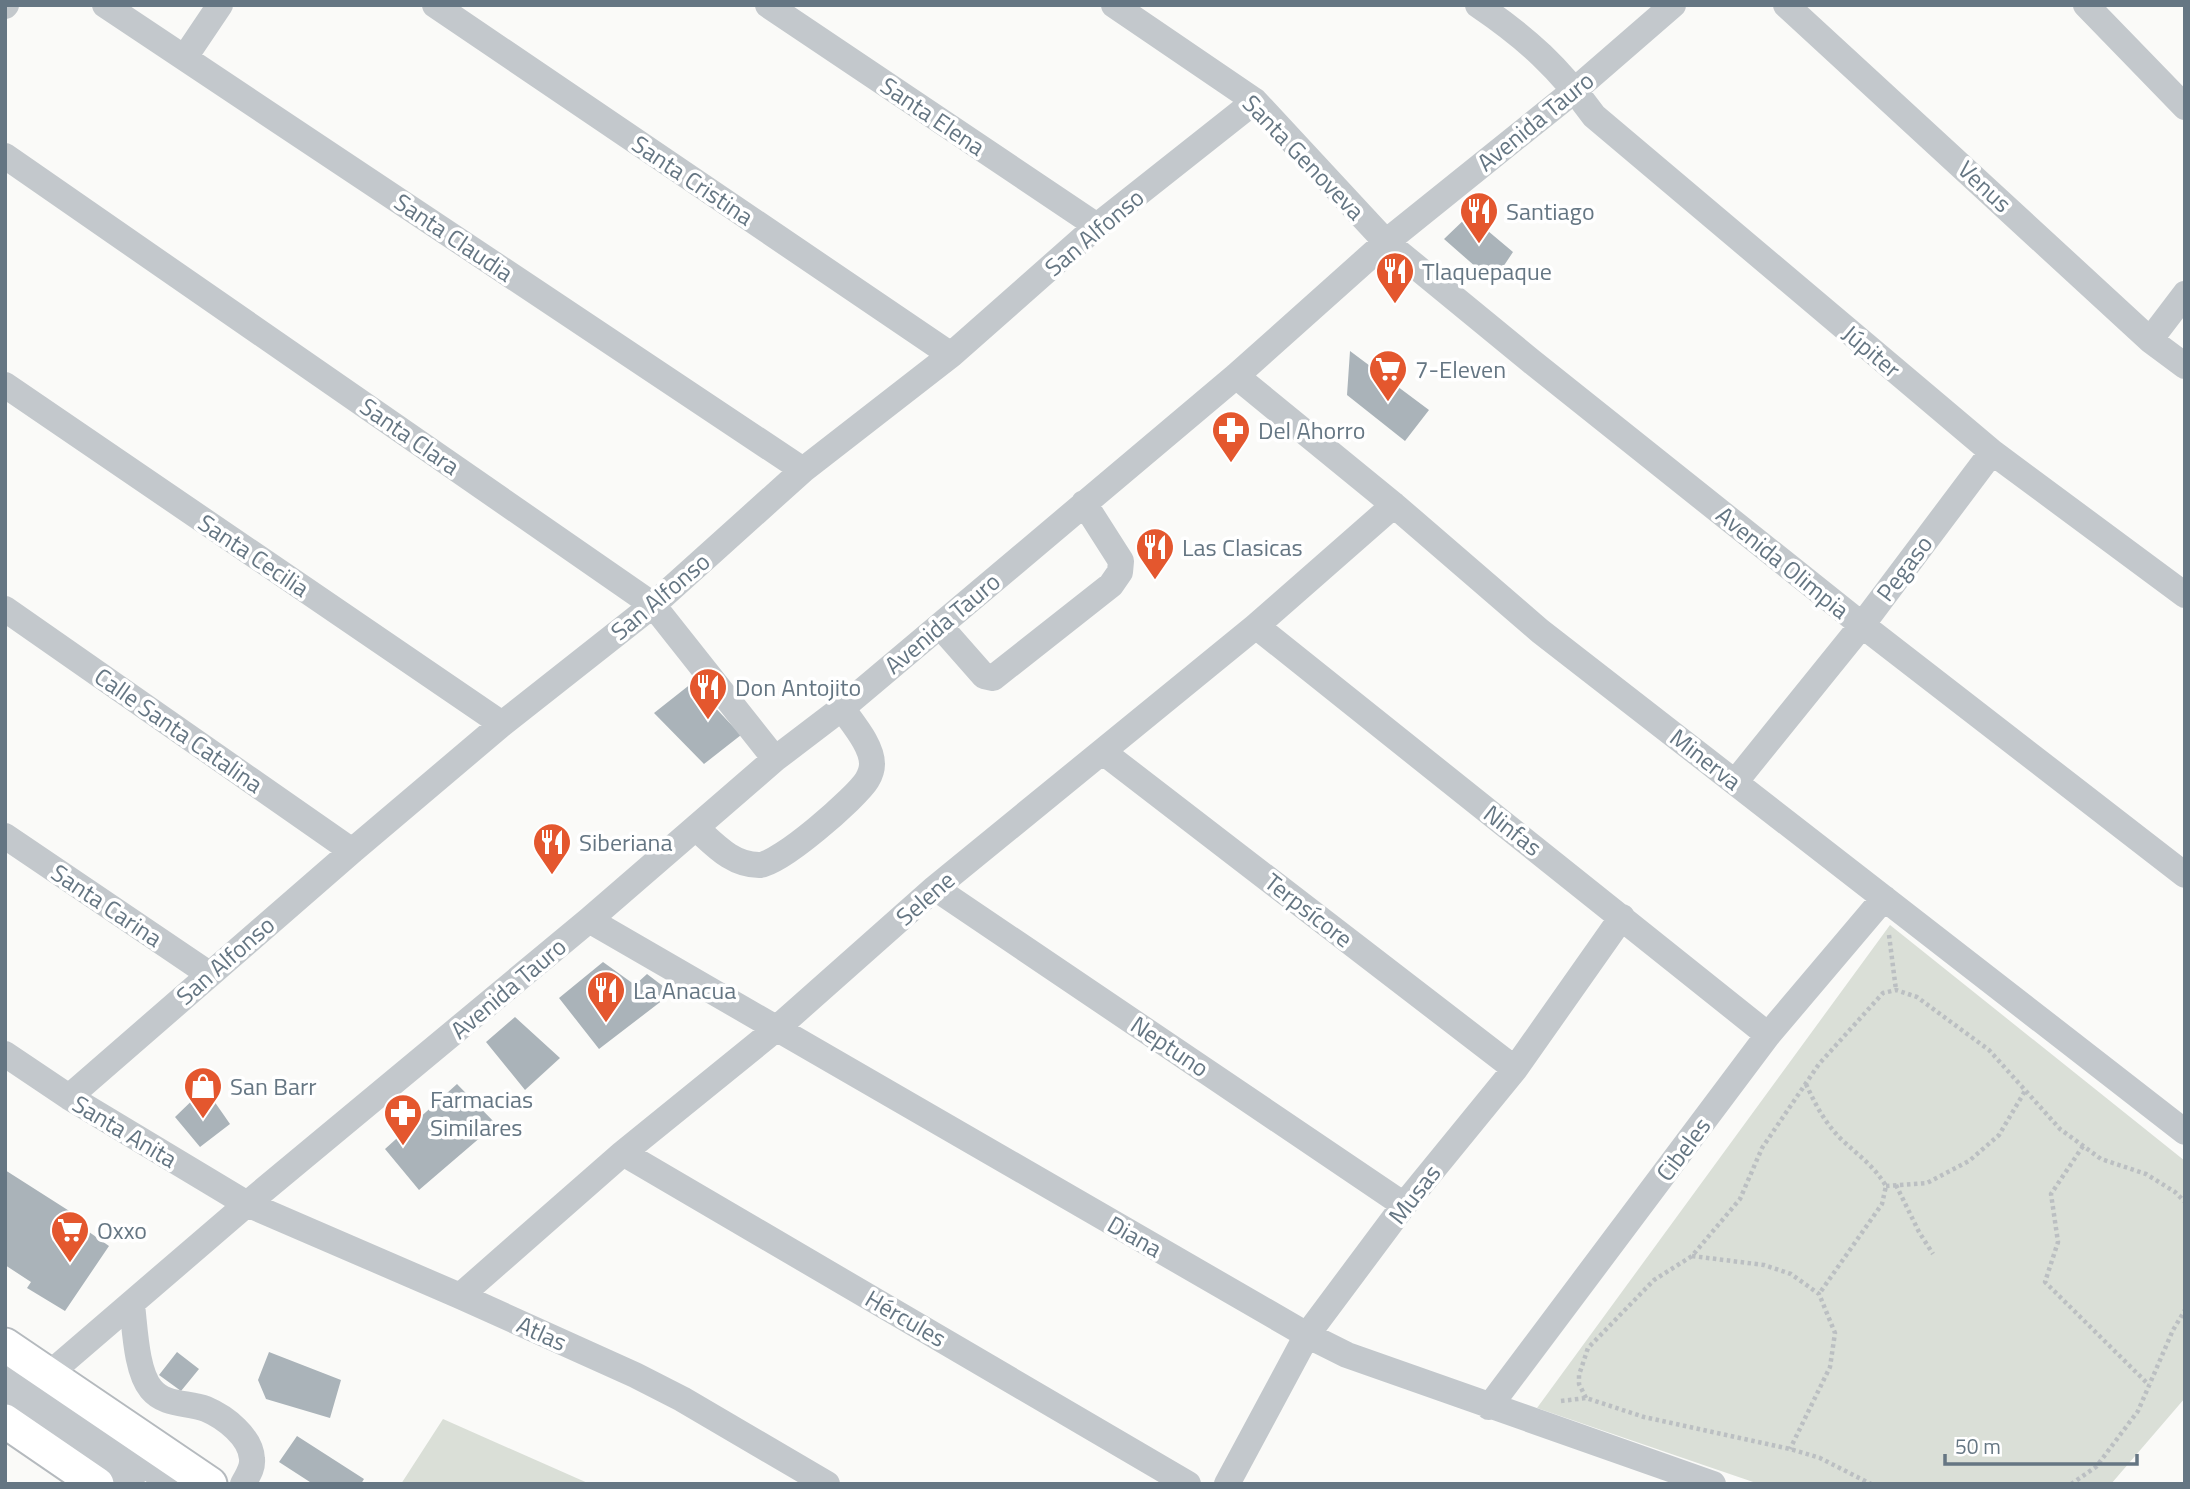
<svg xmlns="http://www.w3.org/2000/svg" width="2190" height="1489" font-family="'Titillium Web',sans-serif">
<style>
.green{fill:#dadfd7}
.building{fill:#aab3b9}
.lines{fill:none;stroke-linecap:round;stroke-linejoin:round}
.major-casing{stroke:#b5babe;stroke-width:37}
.path{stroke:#bbbfc2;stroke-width:4.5;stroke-dasharray:3.5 3.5;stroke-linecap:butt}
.minor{stroke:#c3c8cc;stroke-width:26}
.major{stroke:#fff;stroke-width:33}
.labels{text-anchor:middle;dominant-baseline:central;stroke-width:7;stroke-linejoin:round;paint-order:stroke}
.street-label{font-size:24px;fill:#657683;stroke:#fff}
.poi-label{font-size:24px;fill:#657683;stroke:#fff;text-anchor:start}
</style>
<rect width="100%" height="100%" fill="#fafaf8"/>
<path class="green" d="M 1890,925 L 2185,1161 L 2185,1398 L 2111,1484 L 1759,1484 L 1537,1408 Z
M 443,1419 L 590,1484 L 401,1484 Z"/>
<path class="building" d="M 1469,215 L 1513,252 L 1493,282 L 1444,239 Z
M 1350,351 L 1429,410 L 1405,441 L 1347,395 Z
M 692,683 L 741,735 L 704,764 L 654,713 Z
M 603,962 L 635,985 L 647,974 L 672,993 L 599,1049 L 559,998 Z
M 515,1017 L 560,1058 L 525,1090 L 486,1042 Z
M 457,1084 L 496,1124 L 419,1190 L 385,1149 Z
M 205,1088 L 230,1124 L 200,1147 L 175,1117 Z
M 5,1170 L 74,1214 L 56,1243 L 72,1220 L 109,1246 L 65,1311 L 27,1288 L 31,1282 L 5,1265 Z
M 177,1352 L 199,1369 L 181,1391 L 159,1375 Z
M 269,1352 L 341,1380 L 330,1418 L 266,1399 L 258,1380 Z
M 297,1436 L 364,1479 L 361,1484 L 313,1484 L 279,1462 Z"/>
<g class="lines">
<defs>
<path id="major" d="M 5,1345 L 210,1484
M 5,1421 L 97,1484"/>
</defs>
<use href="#major" class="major-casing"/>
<path class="path" d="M 1889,935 L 1896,990
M 1806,1084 C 1815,1104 1825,1123 1841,1139 C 1858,1155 1874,1166 1886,1186 L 1882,1204 L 1819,1294
M 2083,1146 L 2051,1194 L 2058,1242 L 2045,1282 L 2149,1385
M 1896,1185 L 1919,1232 L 1933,1254
M 1886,1186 L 1927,1183 L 1969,1161 L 1999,1135 L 2025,1091
M 1692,1256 L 1764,1265 L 1791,1274 L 1819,1294 L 1835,1333 L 1830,1367 L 1790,1449
M 1586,1398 L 1579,1384 L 1579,1375 L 1588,1348 L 1654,1280 L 1692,1256 L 1740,1199 L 1762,1148 L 1819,1064 L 1883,993 L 1896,990 L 1917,997 L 1989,1050 L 2060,1129 L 2101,1159 L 2146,1174 L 2175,1192 L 2185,1202
M 1561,1401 L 1586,1398 L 1644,1417 L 1790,1449 L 1820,1458 L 1871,1484
M 2071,1484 L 2096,1467 L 2138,1411 L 2173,1330 L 2185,1310"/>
<path class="minor" d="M 105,5 L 803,470
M 435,5 L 951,355
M 768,5 L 1097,226
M 1114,5 L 1255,101 L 1386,242 L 1531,361 L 1862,625 L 2185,875
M 1478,5 C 1528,39 1559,68 1594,116 L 1992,452 L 2185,595
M 1786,5 L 2150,340 L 2185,366
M 2086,5 L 2185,107
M 5,6 L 6,5
M 185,57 L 220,5
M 5,156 L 653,605 L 775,759
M 2150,340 L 2185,294
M 1236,376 L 1394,505 L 1540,631 L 2185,1132
M 5,385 L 502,724
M 5,609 L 352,851
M 940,626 L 984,676 L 993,678 L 1111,585 L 1120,572 L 1121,561 L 1084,503
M 1256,626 L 1768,1035
M 1103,752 L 1515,1069
M 1736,781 L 1862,625 L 1992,452
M 696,828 C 715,845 732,865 759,865 C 778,866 857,797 867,780 C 870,775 872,769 872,764 C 872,745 852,723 842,708
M 5,836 L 209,974
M 935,888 L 1404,1205
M 589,920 L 1307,1335 L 1347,1355 L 1713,1484
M 5,1054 L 69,1097 L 247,1204 L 460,1296 L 635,1375 L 682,1399 L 827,1484
M 69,1097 L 352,851 L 502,724 L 653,605 L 803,470 L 951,355 L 1097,226 L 1255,101
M 623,1153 L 1188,1484
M 460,1296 L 623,1153 L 776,1029 L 935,888 L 1256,626 L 1394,505
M 132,1305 C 135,1328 136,1371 151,1389 C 165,1406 187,1402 206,1409 C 225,1417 251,1437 252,1459 C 253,1469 247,1476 243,1484
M 5,1371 L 173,1484
M 5,1398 L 132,1484
M 1489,1407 L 1768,1035 L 1884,898
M 5,1412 L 247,1204 L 589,920 L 775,759 L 842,708 L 1236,376 L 1386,242 L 1575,90 L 1673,5
M 1227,1484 L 1307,1335 L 1404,1205 L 1515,1069 L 1622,917"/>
<use href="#major" class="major"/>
</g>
<defs>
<symbol id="restaurant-pin" viewBox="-11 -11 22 30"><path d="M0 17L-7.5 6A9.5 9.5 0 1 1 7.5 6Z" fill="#e4572e" stroke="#fff"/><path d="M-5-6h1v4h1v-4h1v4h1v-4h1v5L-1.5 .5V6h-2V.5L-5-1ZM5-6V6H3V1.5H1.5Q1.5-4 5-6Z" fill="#fff"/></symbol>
<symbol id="supermarket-pin" viewBox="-11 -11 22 30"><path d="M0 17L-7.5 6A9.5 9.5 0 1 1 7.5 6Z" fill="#e4572e" stroke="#fff"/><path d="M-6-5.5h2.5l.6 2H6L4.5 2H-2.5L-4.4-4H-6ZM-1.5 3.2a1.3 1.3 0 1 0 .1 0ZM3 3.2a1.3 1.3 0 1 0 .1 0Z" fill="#fff"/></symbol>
<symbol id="pharmacy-pin" viewBox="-11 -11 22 30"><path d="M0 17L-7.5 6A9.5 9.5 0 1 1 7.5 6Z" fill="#e4572e" stroke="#fff"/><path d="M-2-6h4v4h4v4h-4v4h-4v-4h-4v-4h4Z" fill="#fff"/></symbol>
<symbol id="shop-pin" viewBox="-11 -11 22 30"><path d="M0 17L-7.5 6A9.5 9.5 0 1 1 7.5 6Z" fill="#e4572e" stroke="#fff"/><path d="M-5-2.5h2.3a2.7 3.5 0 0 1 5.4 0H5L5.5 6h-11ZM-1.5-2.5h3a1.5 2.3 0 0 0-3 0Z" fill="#fff"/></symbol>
</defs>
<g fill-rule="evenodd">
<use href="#restaurant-pin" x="1457" y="189" width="44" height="60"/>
<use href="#restaurant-pin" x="1373" y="249" width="44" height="60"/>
<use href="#supermarket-pin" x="1366" y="347" width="44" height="60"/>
<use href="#pharmacy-pin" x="1209" y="408" width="44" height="60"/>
<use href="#restaurant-pin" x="1133" y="525" width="44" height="60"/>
<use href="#restaurant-pin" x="686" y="665" width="44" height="60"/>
<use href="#restaurant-pin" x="530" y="820" width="44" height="60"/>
<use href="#restaurant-pin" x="584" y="968" width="44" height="60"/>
<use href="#shop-pin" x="181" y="1064" width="44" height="60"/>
<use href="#pharmacy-pin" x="381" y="1091" width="44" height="60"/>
<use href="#supermarket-pin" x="48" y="1208" width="44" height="60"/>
</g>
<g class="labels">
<g class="street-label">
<text transform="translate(933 116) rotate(34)">Santa Elena</text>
<text transform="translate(1535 121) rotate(-39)">Avenida Tauro</text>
<text transform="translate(1304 157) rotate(46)">Santa Genoveva</text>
<text transform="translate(693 180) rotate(34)">Santa Cristina</text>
<text transform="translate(1985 186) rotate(43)">Venus</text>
<text transform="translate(1094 232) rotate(-40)">San Alfonso</text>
<text transform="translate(454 237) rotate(34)">Santa Claudia</text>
<text transform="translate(1872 351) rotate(40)">Júpiter</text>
<text transform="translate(410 436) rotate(35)">Santa Clara</text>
<text transform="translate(254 555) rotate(34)">Santa Cecilia</text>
<text transform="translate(1783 562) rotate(39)">Avenida Olimpia</text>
<text transform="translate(1904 568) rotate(-53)">Pegaso</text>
<text transform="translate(660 596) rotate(-40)">San Alfonso</text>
<text transform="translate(942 623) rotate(-40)">Avenida Tauro</text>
<text transform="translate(179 730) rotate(35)">Calle Santa Catalina</text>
<text transform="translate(1706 759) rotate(38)">Minerva</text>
<text transform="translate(1513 830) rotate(38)">Ninfas</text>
<text transform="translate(925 898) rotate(-41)">Selene</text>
<text transform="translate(107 905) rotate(34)">Santa Carina</text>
<text transform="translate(1309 910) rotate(38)">Terpsícore</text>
<text transform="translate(225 960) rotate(-41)">San Alfonso</text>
<text transform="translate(508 988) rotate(-40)">Avenida Tauro</text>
<text transform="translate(1170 1046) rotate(34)">Neptuno</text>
<text transform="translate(125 1131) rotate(31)">Santa Anita</text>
<text transform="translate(1683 1149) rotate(-53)">Cibeles</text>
<text transform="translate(1414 1194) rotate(-52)">Musas</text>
<text transform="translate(1135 1236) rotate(30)">Diana</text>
<text transform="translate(906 1318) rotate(30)">Hércules</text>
<text transform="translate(542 1333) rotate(24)">Atlas</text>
</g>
<g class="poi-label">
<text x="1506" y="211">Santiago</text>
<text x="1422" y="271">Tlaquepaque</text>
<text x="1415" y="369">7-Eleven</text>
<text x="1258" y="430">Del Ahorro</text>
<text x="1182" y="547">Las Clasicas</text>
<text x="735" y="687">Don Antojito</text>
<text x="579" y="842">Siberiana</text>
<text x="633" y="990">La Anacua</text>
<text x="230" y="1086">San Barr</text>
<text x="430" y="1099">Farmacias<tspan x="430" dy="28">Similares</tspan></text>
<text x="97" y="1230">Oxxo</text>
</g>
</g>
<rect width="2190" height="1489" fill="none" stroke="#657683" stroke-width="14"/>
<path d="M1945 1454v10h192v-10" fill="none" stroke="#657683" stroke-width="3.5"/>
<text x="1955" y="1454" font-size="21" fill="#657683" stroke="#ffffff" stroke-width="5" paint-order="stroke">50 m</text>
</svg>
